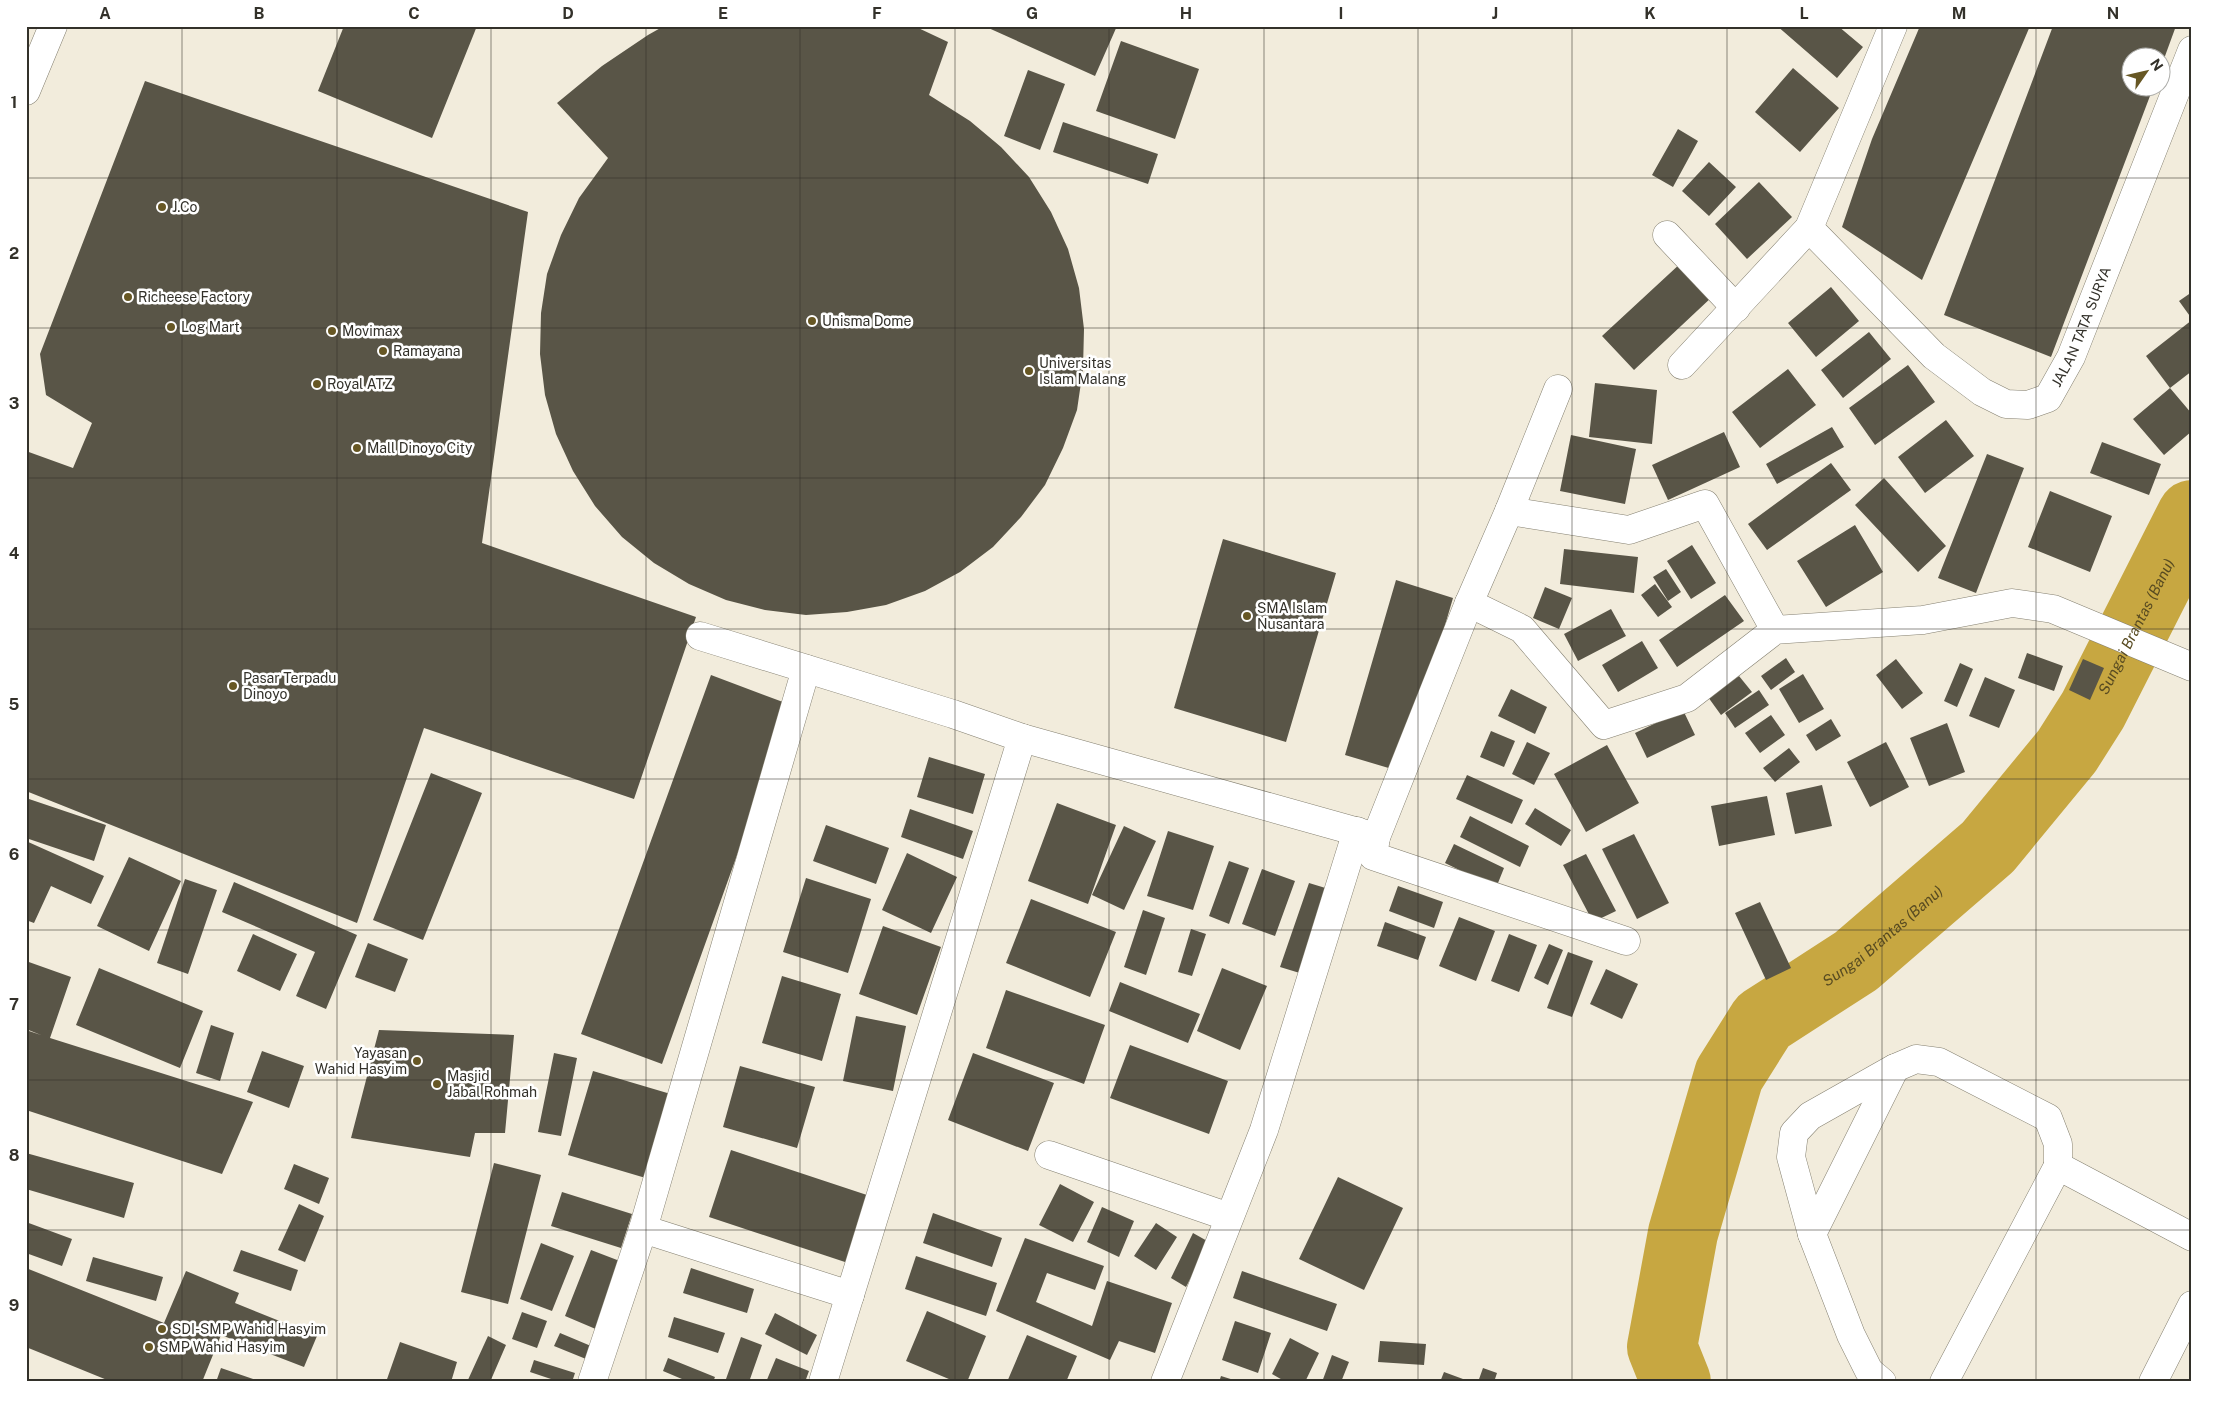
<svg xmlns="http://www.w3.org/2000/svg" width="2218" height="1408" font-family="'Public Sans',sans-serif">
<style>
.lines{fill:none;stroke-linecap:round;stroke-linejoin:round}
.river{stroke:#c7a741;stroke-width:70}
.building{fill:#595547}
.street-casing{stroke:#858071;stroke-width:29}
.primary-casing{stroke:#858071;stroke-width:29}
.street{stroke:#fff;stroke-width:28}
.primary{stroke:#fff;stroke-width:28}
.grid{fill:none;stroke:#33312a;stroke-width:1;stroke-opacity:0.55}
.poi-dot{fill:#675724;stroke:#fff;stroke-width:2}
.labels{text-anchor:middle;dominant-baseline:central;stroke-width:5;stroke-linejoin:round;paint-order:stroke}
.poi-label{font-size:14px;fill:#33312a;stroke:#fff;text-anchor:start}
.street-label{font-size:14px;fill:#33312a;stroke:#fff}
.water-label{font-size:15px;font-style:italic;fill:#584b21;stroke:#fff}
.neatline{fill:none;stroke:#33312a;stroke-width:2}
.grid-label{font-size:16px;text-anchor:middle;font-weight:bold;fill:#33312a}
</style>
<rect width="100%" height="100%" fill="#f2ecdc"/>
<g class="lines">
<path class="river" id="s1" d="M 1676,1382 L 1662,1347 L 1683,1233 L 1729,1075 L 1763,1021 L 1856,961 L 1988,847 L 2067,751 L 2093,710 L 2192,515"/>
</g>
<path class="building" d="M 344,26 L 477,26 L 432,138 L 318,91 Z
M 664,26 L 914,26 L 948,42 L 929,95 L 970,121 L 1001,147 L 1029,177 L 1051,212 L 1068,249 L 1079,288 L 1084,329 L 1083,369 L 1077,410 L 1063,448 L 1045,485 L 1021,517 L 993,547 L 960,572 L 925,591 L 886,605 L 847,612 L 806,615 L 765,610 L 726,600 L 689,584 L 654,563 L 622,537 L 595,506 L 573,471 L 556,434 L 545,395 L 540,354 L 541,313 L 547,274 L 561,235 L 579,198 L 608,158 L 557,103 L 602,66 L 648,35 Z
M 984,26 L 1117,26 L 1095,76 Z
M 1777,26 L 1838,26 L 1863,47 L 1837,78 Z
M 1920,26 L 2030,26 L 1922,280 L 1842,227 L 1872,139 Z
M 2053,26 L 2176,26 L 2161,67 L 2160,58 L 2130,58 L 2130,88 L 2153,88 L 2051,357 L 1944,315 Z
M 1121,41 L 1199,69 L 1175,139 L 1096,111 Z
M 1793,68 L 1839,108 L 1800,152 L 1755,112 Z
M 1028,70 L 1065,84 L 1040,150 L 1004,136 Z
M 145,81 L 528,212 L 482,543 L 696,617 L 634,799 L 424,728 L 357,923 L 26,791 L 26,451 L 73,468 L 92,423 L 46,395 L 40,354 Z
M 1063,122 L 1158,154 L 1148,184 L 1053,152 Z
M 1678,129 L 1698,141 L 1673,187 L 1652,175 Z
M 1709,162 L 1736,187 L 1709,216 L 1682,191 Z
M 1759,182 L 1792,217 L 1747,259 L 1715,224 Z
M 1682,262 L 1713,296 L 1634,370 L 1602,336 Z
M 1831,287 L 1859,321 L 1816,357 L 1788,323 Z
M 2192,292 L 2192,319 L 2179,301 Z
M 2192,320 L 2192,371 L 2170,388 L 2146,356 Z
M 1869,332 L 1891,359 L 1843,398 L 1821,370 Z
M 1908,365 L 1935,402 L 1875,445 L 1849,408 Z
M 1788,369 L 1816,405 L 1760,448 L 1732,412 Z
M 1595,383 L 1657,390 L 1652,444 L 1589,437 Z
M 2170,388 L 2192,414 L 2192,431 L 2164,455 L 2133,419 Z
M 1946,420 L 1974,456 L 1925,493 L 1898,457 Z
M 1832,427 L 1844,447 L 1777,484 L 1766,464 Z
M 1724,432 L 1740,467 L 1668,500 L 1652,465 Z
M 1571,435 L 1636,449 L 1625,504 L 1560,491 Z
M 2102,442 L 2161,464 L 2149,495 L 2090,473 Z
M 1987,454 L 2024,468 L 1976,593 L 1938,578 Z
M 1831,463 L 1851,490 L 1767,550 L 1748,524 Z
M 1884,478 L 1946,546 L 1918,572 L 1855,505 Z
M 2050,491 L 2112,516 L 2090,572 L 2028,547 Z
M 1855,525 L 1883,572 L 1826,607 L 1797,561 Z
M 1223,539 L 1336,573 L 1286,742 L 1174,708 Z
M 1692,545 L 1716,583 L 1691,599 L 1667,561 Z
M 1564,549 L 1638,557 L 1634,593 L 1560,584 Z
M 1666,569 L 1681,592 L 1668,601 L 1653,577 Z
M 1396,580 L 1453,598 L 1402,772 L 1345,755 Z
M 1655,584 L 1672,607 L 1658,617 L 1641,595 Z
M 1545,587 L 1572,598 L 1559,629 L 1533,618 Z
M 1725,595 L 1744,621 L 1677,667 L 1659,640 Z
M 1611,609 L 1626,636 L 1578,661 L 1564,634 Z
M 1642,641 L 1658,668 L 1618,692 L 1602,665 Z
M 2027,653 L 2063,666 L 2054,691 L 2018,678 Z
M 1786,658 L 1795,672 L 1771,690 L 1761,676 Z
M 1896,659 L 1923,693 L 1902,709 L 1876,675 Z
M 2083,659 L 2104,668 L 2090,700 L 2069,690 Z
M 1960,663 L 1973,669 L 1957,707 L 1944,701 Z
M 1803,674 L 1824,709 L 1799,723 L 1779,689 Z
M 711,675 L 791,705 L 662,1064 L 581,1034 Z
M 1739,676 L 1752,692 L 1721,715 L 1708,697 Z
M 1985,677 L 2015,690 L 1999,728 L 1969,716 Z
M 1511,689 L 1547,707 L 1535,734 L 1498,716 Z
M 1759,690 L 1769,705 L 1735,728 L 1725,713 Z
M 1683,710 L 1695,735 L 1647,758 L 1635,733 Z
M 1771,715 L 1785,735 L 1760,753 L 1745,733 Z
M 1831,719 L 1841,736 L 1816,751 L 1806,735 Z
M 1947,723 L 1965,772 L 1929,786 L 1910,738 Z
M 1491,731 L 1515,741 L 1504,767 L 1480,757 Z
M 1527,742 L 1550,753 L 1534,785 L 1512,774 Z
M 1886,742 L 1909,787 L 1870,807 L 1847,762 Z
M 1607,745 L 1639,803 L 1586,832 L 1554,774 Z
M 1789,748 L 1800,762 L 1775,782 L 1763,768 Z
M 929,757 L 985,774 L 973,814 L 917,797 Z
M 431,773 L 482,793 L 423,940 L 373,920 Z
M 1467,775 L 1523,800 L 1512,824 L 1456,799 Z
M 1822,785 L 1832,826 L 1795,834 L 1786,793 Z
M 1767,796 L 1775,835 L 1719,846 L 1711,806 Z
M 26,798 L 106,825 L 94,861 L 26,838 Z
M 1057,803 L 1116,825 L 1088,904 L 1028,881 Z
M 1535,808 L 1571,830 L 1561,846 L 1525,824 Z
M 910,809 L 973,831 L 963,859 L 901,837 Z
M 1470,816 L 1529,846 L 1520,867 L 1460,837 Z
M 826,825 L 889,848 L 876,884 L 813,861 Z
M 1124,826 L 1156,841 L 1124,910 L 1092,895 Z
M 1168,831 L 1214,846 L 1193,910 L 1147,896 Z
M 1634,834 L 1669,903 L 1637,919 L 1602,849 Z
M 26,841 L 104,876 L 91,904 L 51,886 L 34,923 L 26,920 Z
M 1454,844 L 1504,868 L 1496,888 L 1445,863 Z
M 907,853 L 957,877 L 931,933 L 882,910 Z
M 1586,854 L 1616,911 L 1593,922 L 1563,865 Z
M 129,857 L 181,881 L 149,951 L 97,926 Z
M 1229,861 L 1249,868 L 1229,924 L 1209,916 Z
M 1262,869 L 1295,881 L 1275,936 L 1242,924 Z
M 806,878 L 871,899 L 848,973 L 783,952 Z
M 185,879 L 217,890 L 188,974 L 157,963 Z
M 234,882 L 357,935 L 326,1009 L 296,996 L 315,952 L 222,912 Z
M 1309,883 L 1332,890 L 1303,974 L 1280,967 Z
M 1398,886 L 1443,902 L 1434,928 L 1389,911 Z
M 1031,899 L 1116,932 L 1090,997 L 1006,963 Z
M 1760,902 L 1791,968 L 1766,980 L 1735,913 Z
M 1143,910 L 1165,918 L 1146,975 L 1124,967 Z
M 1459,917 L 1495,931 L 1476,981 L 1439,966 Z
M 1385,922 L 1426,937 L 1418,960 L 1377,946 Z
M 883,926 L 941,947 L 917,1015 L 859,994 Z
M 1191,929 L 1206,934 L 1192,976 L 1178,972 Z
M 253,934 L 297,954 L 280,991 L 237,971 Z
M 1509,934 L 1537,945 L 1519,992 L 1491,981 Z
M 368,943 L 408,959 L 395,992 L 355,977 Z
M 1549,944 L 1563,950 L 1548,985 L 1534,978 Z
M 1568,952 L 1593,961 L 1572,1017 L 1547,1008 Z
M 26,961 L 71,977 L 50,1038 L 253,1102 L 222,1174 L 26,1110 L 26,1030 L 41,1035 L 26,1029 Z
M 99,968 L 203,1011 L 180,1068 L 76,1025 Z
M 1222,968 L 1267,986 L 1240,1050 L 1197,1031 Z
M 1606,969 L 1638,984 L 1622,1019 L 1590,1004 Z
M 782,976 L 841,994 L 822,1061 L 762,1043 Z
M 1120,982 L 1200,1014 L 1188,1043 L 1109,1011 Z
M 1006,990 L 1105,1025 L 1084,1084 L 986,1048 Z
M 856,1016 L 906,1026 L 893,1091 L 843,1081 Z
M 211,1025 L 234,1033 L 220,1081 L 196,1073 Z
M 379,1030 L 514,1035 L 505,1133 L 475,1133 L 470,1157 L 351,1138 Z
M 1130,1045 L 1228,1081 L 1209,1134 L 1110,1098 Z
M 262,1051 L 304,1066 L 289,1108 L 247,1092 Z
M 554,1053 L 577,1058 L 561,1136 L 538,1132 Z
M 973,1053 L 1054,1083 L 1028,1151 L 948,1120 Z
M 740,1066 L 815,1087 L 797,1148 L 723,1127 Z
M 593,1071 L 674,1095 L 649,1179 L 568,1155 Z
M 731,1150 L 873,1197 L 851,1264 L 709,1217 Z
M 26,1153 L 134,1183 L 124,1218 L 26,1189 Z
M 494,1163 L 541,1175 L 508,1304 L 461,1292 Z
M 294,1164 L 329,1178 L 319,1204 L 284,1189 Z
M 1338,1177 L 1403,1208 L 1364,1290 L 1299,1259 Z
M 1060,1184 L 1094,1202 L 1073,1242 L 1039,1225 Z
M 562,1192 L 632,1214 L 621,1248 L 551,1226 Z
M 299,1204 L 324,1216 L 305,1262 L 278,1250 Z
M 1102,1207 L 1134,1221 L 1119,1257 L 1087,1242 Z
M 933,1213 L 1002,1238 L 992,1267 L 923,1243 Z
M 26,1222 L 72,1239 L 62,1266 L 26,1253 Z
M 1156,1223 L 1177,1237 L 1156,1270 L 1134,1256 Z
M 1193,1233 L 1209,1242 L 1186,1287 L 1171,1278 Z
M 1025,1238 L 1104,1266 L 1095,1290 L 1047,1273 L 1036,1302 L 1092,1326 L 1107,1281 L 1172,1303 L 1155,1353 L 1119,1341 L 1110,1360 L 996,1311 Z
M 541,1243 L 574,1256 L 552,1311 L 520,1299 Z
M 241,1250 L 298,1270 L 291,1291 L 233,1271 Z
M 591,1250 L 625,1263 L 598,1330 L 565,1316 Z
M 916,1256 L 997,1283 L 986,1316 L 905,1289 Z
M 93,1257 L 163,1277 L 156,1301 L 86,1281 Z
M 26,1268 L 164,1323 L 186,1271 L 239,1293 L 235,1303 L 317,1336 L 304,1367 L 221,1335 L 202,1382 L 112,1382 L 26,1347 Z
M 691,1268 L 754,1289 L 747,1313 L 683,1293 Z
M 1242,1271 L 1337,1304 L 1327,1331 L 1233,1298 Z
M 927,1311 L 986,1336 L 967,1382 L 956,1382 L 906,1361 Z
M 522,1312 L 547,1321 L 537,1348 L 512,1339 Z
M 775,1313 L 817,1335 L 807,1355 L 765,1334 Z
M 674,1317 L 725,1333 L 718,1353 L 668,1337 Z
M 1235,1321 L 1271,1333 L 1258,1373 L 1222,1360 Z
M 560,1333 L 591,1346 L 586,1359 L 554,1346 Z
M 1027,1335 L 1077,1356 L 1066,1382 L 1007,1382 Z
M 488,1336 L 506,1345 L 490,1382 L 467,1382 Z
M 741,1337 L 762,1345 L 749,1382 L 734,1382 L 726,1379 Z
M 1290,1338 L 1319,1353 L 1305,1382 L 1286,1382 L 1272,1374 Z
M 1380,1341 L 1426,1344 L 1424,1365 L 1378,1362 Z
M 400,1342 L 457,1362 L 451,1382 L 386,1382 Z
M 1332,1355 L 1349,1362 L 1341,1382 L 1322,1382 Z
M 668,1358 L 715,1377 L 713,1382 L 689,1382 L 663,1371 Z
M 776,1358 L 809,1371 L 805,1382 L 766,1382 Z
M 534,1360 L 575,1373 L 572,1382 L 560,1382 L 530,1372 Z
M 221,1368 L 259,1381 L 258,1382 L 216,1382 Z
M 1483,1368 L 1497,1373 L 1494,1382 L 1478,1382 Z
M 1444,1372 L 1463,1379 L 1462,1382 L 1440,1382 Z
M 1221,1376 L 1237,1381 L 1237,1382 L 1219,1382 Z"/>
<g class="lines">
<defs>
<g id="street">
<path id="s2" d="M 1809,228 L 1934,356 L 1982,392 L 2006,404 L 2028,405 L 2048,398 L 2071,357 L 2192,50"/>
<path d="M 1667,235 L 1736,308"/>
<path d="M 1682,365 L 1809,228 L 1893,26"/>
<path d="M 1509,511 L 1629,530 L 1705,504 L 1775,630"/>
<path d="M 1469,603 L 1522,629 L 1604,725 L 1687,698 L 1775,630 L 1923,620 L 2012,603 L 2053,609 L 2192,667"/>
<path d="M 700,636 L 953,714 L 1022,738 L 1376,837 L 1373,856 L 1626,941"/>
<path d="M 1376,837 L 1469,603 L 1509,511 L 1558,389"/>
<path d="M 1049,1155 L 1229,1217"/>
<path d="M 643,1229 L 850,1295"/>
<path d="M 1812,1234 L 1791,1157 L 1794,1133 L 1810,1116 L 1895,1068"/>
<path d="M 592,1382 L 643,1229 L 806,669"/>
<path d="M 823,1382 L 1022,738"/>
<path d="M 1165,1382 L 1264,1130 L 1357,831"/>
<path d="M 1882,1382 L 1869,1371 L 1851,1335 L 1812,1234 L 1895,1068 L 1916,1059 L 1939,1062 L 2048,1118 L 2058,1144 L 2058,1166 L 2192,1237"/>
<path d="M 1944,1382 L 2058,1166"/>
<path d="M 2153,1382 L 2192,1305"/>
</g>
<path id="primary" d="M 26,91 L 53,26"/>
</defs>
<use href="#street" class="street-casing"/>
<use href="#primary" class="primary-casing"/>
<use href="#street" class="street"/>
<use href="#primary" class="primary"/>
</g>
<path class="grid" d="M 182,26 L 182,1382M 337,26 L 337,1382M 491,26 L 491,1382M 646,26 L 646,1382M 800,26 L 800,1382M 955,26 L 955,1382M 1109,26 L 1109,1382M 1264,26 L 1264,1382M 1418,26 L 1418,1382M 1572,26 L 1572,1382M 1727,26 L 1727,1382M 1882,26 L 1882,1382M 2036,26 L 2036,1382M 26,178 L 2192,178M 26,328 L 2192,328M 26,478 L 2192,478M 26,629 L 2192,629M 26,779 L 2192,779M 26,930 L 2192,930M 26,1080 L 2192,1080M 26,1230 L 2192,1230"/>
<g class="poi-dot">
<circle cx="162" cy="207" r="5"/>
<circle cx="128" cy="297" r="5"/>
<circle cx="812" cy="321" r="5"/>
<circle cx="171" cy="327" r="5"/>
<circle cx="332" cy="331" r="5"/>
<circle cx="383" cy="351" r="5"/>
<circle cx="1029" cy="371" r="5"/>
<circle cx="317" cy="384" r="5"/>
<circle cx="357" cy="448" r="5"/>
<circle cx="1247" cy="616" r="5"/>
<circle cx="233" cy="686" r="5"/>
<circle cx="417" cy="1061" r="5"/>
<circle cx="437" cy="1084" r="5"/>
<circle cx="162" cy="1329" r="5"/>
<circle cx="149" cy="1347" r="5"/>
</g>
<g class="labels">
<g class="poi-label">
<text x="172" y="207">J.Co</text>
<text x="138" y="297">Richeese Factory</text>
<text x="822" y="321">Unisma Dome</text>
<text x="181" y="327">Log Mart</text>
<text x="342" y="331">Movimax</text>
<text x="393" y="351">Ramayana</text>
<text x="1039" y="363">Universitas<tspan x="1039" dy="16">Islam Malang</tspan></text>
<text x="327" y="384">Royal ATZ</text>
<text x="367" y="448">Mall Dinoyo City</text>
<text x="1257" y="608">SMA Islam<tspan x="1257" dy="16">Nusantara</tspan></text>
<text x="243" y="678">Pasar Terpadu<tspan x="243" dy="16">Dinoyo</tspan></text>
<text x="407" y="1053" text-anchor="end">Yayasan<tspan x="407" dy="16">Wahid Hasyim</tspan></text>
<text x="447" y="1076">Masjid<tspan x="447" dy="16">Jabal Rohmah</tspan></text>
<text x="172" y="1329">SDI-SMP Wahid Hasyim</text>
<text x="159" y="1347">SMP Wahid Hasyim</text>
</g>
<g class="street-label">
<text stroke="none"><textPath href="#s2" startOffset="388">JALAN TATA SURYA</textPath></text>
</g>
<g class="water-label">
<text stroke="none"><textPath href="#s1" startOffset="934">Sungai Brantas (Banu)</textPath></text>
<text stroke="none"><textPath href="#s1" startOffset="529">Sungai Brantas (Banu)</textPath></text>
</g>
</g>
<rect width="2218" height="1408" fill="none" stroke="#ffffff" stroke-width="55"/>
<g transform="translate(2146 72) rotate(56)"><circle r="24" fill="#ffffff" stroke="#adadaa"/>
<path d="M0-4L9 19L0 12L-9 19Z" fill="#675724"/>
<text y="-8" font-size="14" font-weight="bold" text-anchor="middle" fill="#33312a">N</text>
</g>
<rect x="28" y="28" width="2162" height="1352" class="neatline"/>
<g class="grid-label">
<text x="105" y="19">A</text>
<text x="259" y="19">B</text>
<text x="414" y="19">C</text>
<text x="568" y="19">D</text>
<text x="723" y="19">E</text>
<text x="877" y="19">F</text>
<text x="1032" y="19">G</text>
<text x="1186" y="19">H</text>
<text x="1341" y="19">I</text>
<text x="1495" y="19">J</text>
<text x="1650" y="19">K</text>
<text x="1804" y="19">L</text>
<text x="1959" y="19">M</text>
<text x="2113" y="19">N</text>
<text x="14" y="108">1</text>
<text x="14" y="259">2</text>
<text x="14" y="409">3</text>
<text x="14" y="559">4</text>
<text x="14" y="710">5</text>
<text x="14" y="860">6</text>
<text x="14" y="1010">7</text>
<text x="14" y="1161">8</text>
<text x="14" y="1311">9</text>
</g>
</svg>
